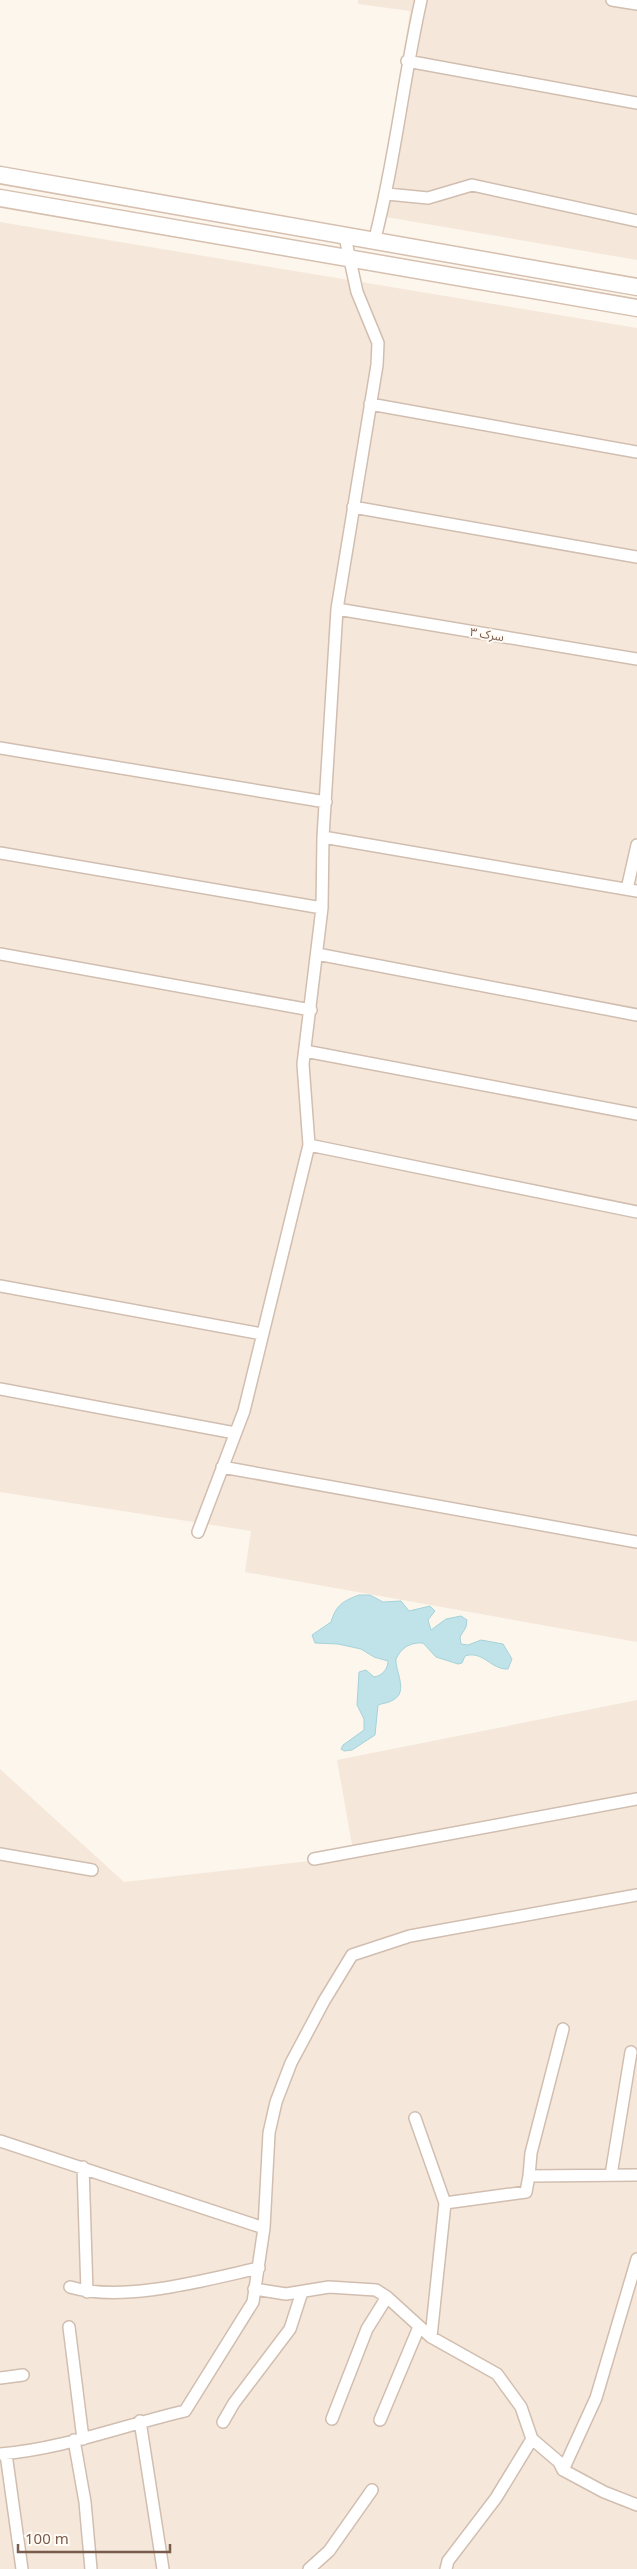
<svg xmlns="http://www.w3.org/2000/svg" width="637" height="2569" font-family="'Noto Sans','Noto Sans Arabic',sans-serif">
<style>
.residential{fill:#f5e8da}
.water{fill:#bfe3e8;stroke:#a5d3da}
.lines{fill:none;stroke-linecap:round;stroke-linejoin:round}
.street-casing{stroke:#d1beb0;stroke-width:14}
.secondary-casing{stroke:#d6c0b0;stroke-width:19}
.street{stroke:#fff;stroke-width:11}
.secondary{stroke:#fff;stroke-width:16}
.labels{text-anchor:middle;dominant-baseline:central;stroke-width:4;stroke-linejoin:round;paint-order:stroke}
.street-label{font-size:12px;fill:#7a5c4d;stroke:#fffaf3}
</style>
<rect width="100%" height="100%" fill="#fdf6ec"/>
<path class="residential" d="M 358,0 L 637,0 L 637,260 L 380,216 L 410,11 L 358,4 Z
M 0,222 L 637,328 L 637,1642 L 245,1572 L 251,1531 L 0,1492 Z
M 637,1700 L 637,2569 L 0,2569 L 0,1769 L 124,1882 L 354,1856 L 337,1760 Z"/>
<path class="water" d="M 359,1595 L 370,1595 L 383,1602 L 401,1601 L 409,1611 L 430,1606 L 435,1611 L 428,1620 L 431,1630 L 446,1619 L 461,1616 L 467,1620 L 466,1627 L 460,1637 L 461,1644 L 468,1645 L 481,1640 L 503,1644 L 512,1659 L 508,1669 C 491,1670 483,1650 465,1656 L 462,1663 L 458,1664 L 436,1657 L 423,1643 C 410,1642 401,1648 396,1659 C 395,1671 409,1692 393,1700 C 389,1703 383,1703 378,1705 L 375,1735 L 352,1750 L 344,1751 L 341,1749 L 343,1745 L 364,1730 L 364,1719 L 357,1705 L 359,1672 L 366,1670 L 374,1677 C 382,1676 388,1669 388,1661 L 374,1657 L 361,1649 L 338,1644 L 315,1643 L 312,1635 L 331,1622 C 336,1605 343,1601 359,1595 Z"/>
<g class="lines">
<defs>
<path id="street" d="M 612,0 L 637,4
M 407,61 L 637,103
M 387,194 L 428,198 L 472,185 L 637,221
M 374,242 C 395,162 403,80 421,0
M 370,404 L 637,452
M 353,507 L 637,557
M 337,609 L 637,659
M 0,748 L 326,802
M 323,837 L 637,891
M 0,853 L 322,908
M 627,889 L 637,845
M 0,954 L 311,1010
M 317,954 L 637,1015
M 305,1051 L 637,1114
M 309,1145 L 637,1212
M 0,1286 L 262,1334
M 0,1389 L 235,1433
M 222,1467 L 637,1542
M 198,1532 L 244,1411 L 309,1145 L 303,1064 L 322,908 L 323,837 L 337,609 L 377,365 L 378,343 L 357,292 L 345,237
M 0,1854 L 92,1870
M 314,1859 L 637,1799
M 415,2118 L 445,2203 L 431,2337
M 0,2141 L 264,2228
M 83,2167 L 87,2292
M 611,2175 L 631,2052
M 529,2176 L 531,2153 L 563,2029
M 445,2203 L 526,2192 L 529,2176 L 637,2175
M 70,2287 C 123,2303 205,2280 259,2268
M 254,2289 L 286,2294 L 329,2287 L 376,2290 L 387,2297 L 431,2337 L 497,2374 L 521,2407 L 532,2439 L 559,2462 L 563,2470 L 604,2492 L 637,2505
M 69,2327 L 83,2439
M 0,2378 L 23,2375
M 332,2419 L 367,2329 L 387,2297
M 380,2420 L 419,2327
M 140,2421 L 163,2569
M 223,2422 L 234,2403 L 290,2329 L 302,2292
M 74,2440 L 85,2502 L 91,2569
M 0,2454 C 63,2449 124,2425 185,2411 L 253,2302 L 264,2228 L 269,2133 L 276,2102 L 291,2063 L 324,2001 L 352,1955 L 410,1936 L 637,1895
M 6,2454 L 22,2569
M 563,2470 L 596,2398 L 637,2259
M 309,2569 L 329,2551 L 372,2490
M 446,2569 L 448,2561 L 496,2498 L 532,2439"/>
<path id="secondary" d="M 0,175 L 637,287
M 0,198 L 637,308"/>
</defs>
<use href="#street" class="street-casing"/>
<use href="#secondary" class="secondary-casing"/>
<use href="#street" class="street"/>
<use href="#secondary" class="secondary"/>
</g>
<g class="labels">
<g class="street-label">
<text transform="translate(487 634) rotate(9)">سرک ۳</text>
</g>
</g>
<path d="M18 2544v8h152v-8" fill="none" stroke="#7a5c4d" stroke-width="2.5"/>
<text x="25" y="2544" font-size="15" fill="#7a5c4d" stroke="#fffaf3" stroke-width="4" paint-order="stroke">100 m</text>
</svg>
